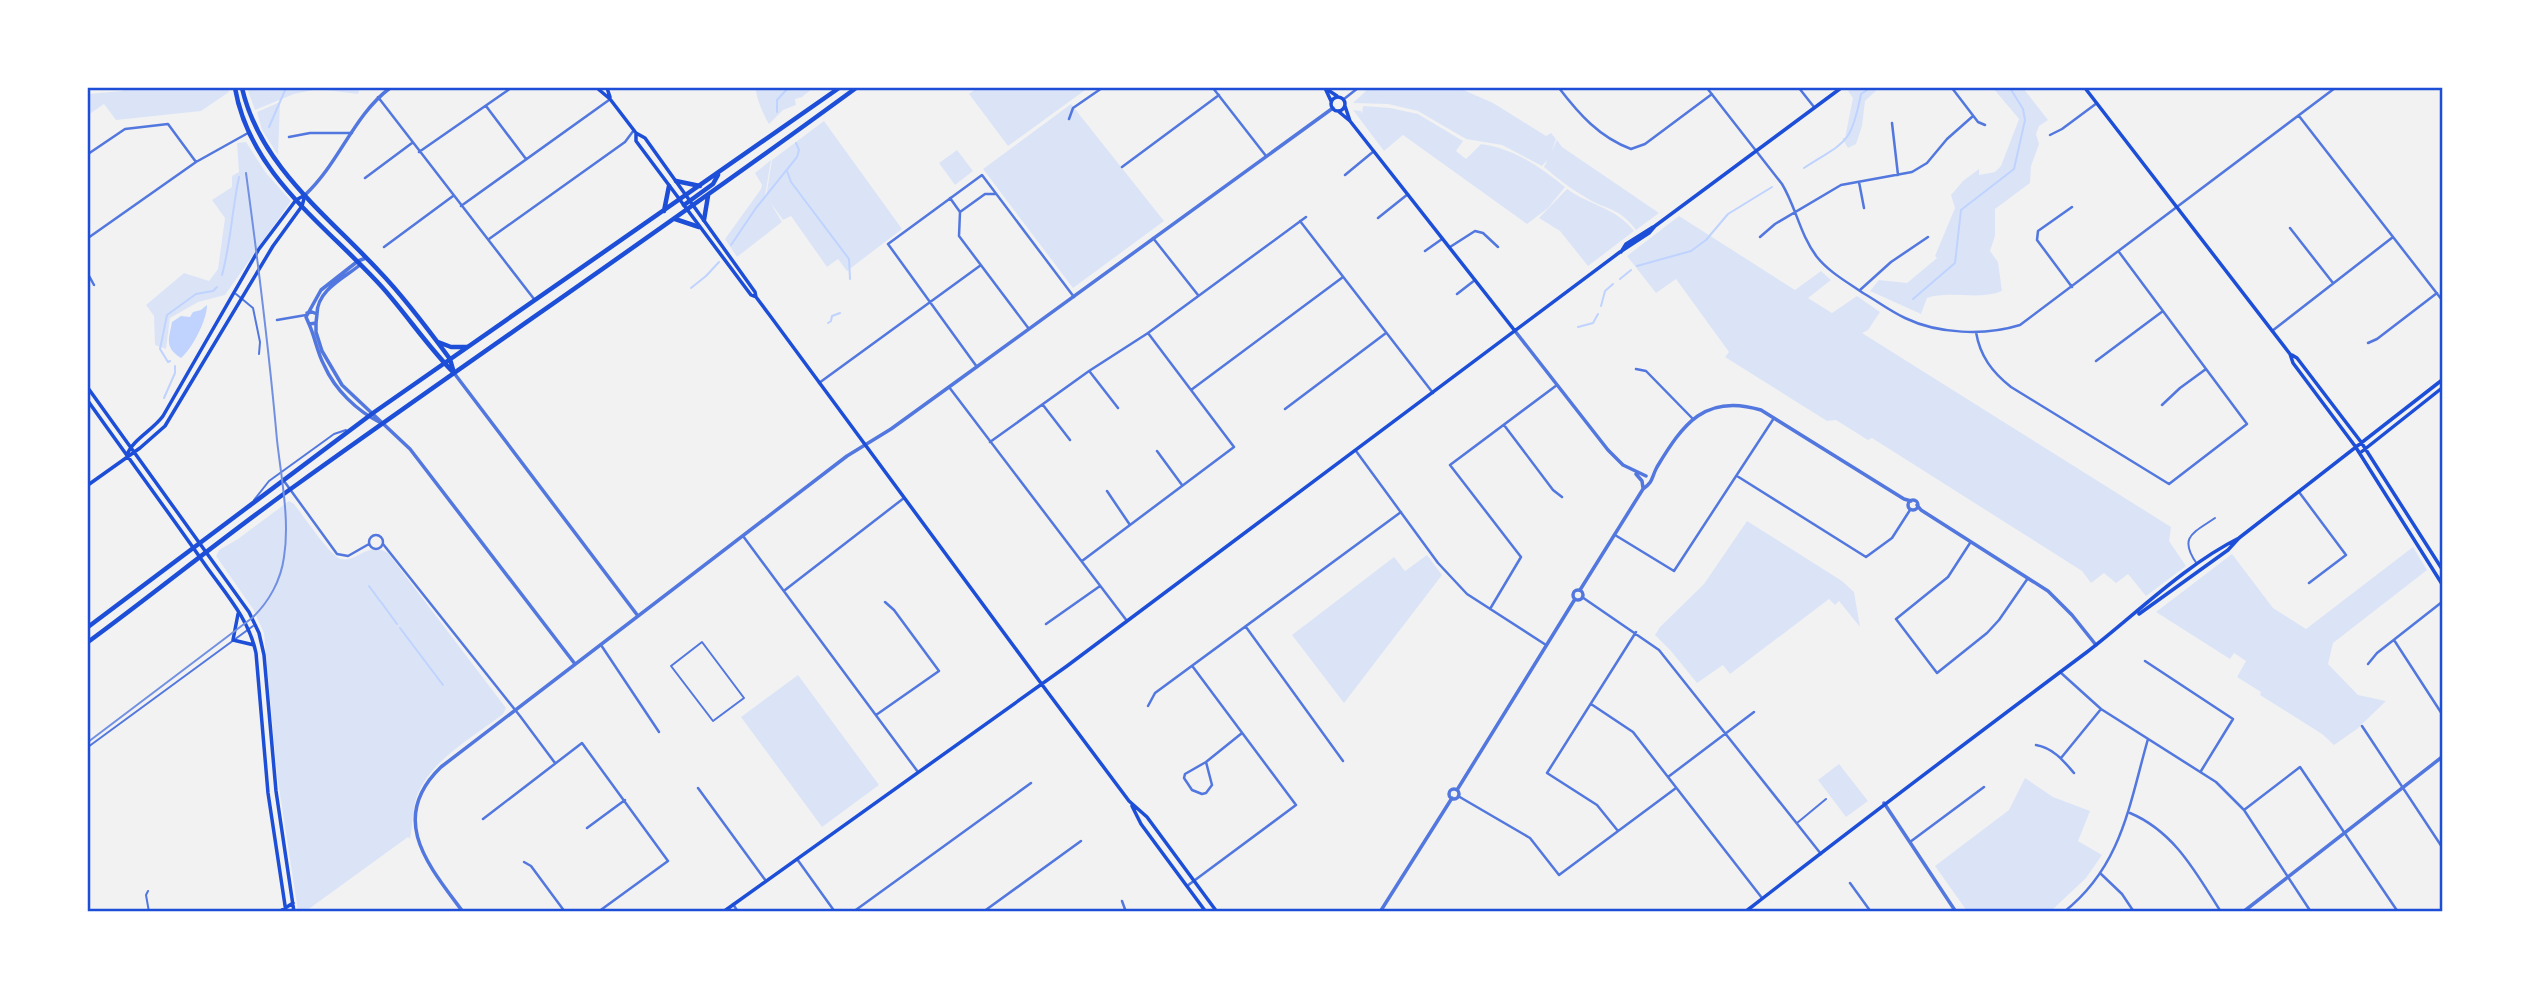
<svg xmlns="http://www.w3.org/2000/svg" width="2530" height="999" font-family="'Varela Round',sans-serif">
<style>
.green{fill:#dbe4f7}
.water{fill:#bfd3fe}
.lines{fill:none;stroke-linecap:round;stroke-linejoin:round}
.stream{stroke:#bfd3fe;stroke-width:2}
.service{stroke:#5277de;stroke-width:2}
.pedestrian{stroke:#5277de;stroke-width:2}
.minor{stroke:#5277de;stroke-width:2.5}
.tertiary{stroke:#5277de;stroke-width:3.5}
.secondary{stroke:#1d4ed8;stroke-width:3.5}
.primary{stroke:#1d4ed8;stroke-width:4.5}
.rail{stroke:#7290e2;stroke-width:2}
.neatline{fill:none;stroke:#1d4ed8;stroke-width:2.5}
</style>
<rect width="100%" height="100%" fill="#f2f2f2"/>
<path class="green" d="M 127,88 L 228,88 L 229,92 L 201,111 L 116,120 L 104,104 L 88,115 L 88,94 L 122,91 Z
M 247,88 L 360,88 L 358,94 L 318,89 L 294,94 L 255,110 Z
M 756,88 L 813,88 L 802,97 L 795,99 L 796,105 L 783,110 L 769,124 C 764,116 755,96 756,88 Z
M 977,88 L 1088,88 L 1008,146 L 969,94 Z
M 1369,88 L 1459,88 L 1493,103 L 1546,136 L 1551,133 L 1556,139 L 1549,158 L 1542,166 L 1502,145 L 1466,139 L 1418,111 L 1388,104 L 1353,103 Z
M 1852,88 L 1879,88 L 1865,101 L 1862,126 L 1856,144 L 1848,148 L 1842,138 L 1845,138 L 1853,98 L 1848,91 Z
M 1993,88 L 2023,88 L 2048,120 L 2039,126 L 2036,134 L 2039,144 L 2031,166 L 2030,183 L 1995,209 L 1995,236 L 1990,251 L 1998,262 L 2002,291 C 1978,301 1951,290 1927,298 L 1921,314 L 1870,291 L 1879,280 L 1907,283 L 1937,258 L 1935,256 L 1955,208 L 1951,195 L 1963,181 L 1979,169 L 1979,175 L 1995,172 L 2001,166 L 2019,119 Z
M 280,102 L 278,155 L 262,130 L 257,112 Z
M 1071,104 L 1164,221 L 1073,288 L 983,169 Z
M 1363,106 L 1390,108 L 1418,114 L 1463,141 L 1456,151 L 1466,159 L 1481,144 C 1513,148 1540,167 1565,187 L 1548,208 L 1527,224 L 1403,135 L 1384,151 L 1353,110 L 1361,111 L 1362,114 Z
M 824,121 L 902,229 L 847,271 L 838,259 L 827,267 L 791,216 L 783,220 L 770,202 L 782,222 L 737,257 L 725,239 L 761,189 L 762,185 L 755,173 L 771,160 L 765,196 L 766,197 L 772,160 Z
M 1557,140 L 1562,147 L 1659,213 L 1636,230 C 1618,206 1607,211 1585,197 C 1571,189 1557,178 1544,167 Z
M 246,142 L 266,173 L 291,201 L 225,295 L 198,302 L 170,318 L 166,349 L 155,345 L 154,316 L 146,305 L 184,273 L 209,281 L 218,269 L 225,218 L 212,200 L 232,187 L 232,176 L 239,172 L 237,143 Z
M 957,150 L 973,171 L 955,185 L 939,163 Z
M 1567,189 C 1591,206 1615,207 1634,231 L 1588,266 L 1560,231 L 1539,218 Z
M 1679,216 L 1795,290 L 1821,271 L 1831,280 L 1808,298 L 1832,313 L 1857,296 L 1880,312 L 1868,330 L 1862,333 L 2171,527 L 2169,541 L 2186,566 L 2146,596 L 2128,574 L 2116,583 L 2104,573 L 2091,583 L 2082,571 L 1872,438 L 1868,440 L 1836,420 L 1827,421 L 1725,357 L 1729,352 L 1676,279 L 1656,293 L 1627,256 Z
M 289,501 L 294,504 C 303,515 330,556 341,559 C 357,563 368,540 388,553 L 506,708 L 503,714 C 474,737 431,759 417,796 C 412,810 413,825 410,839 L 408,837 L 306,911 L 298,911 L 277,775 L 264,633 L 253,609 L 216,556 L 219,550 L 238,539 Z
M 1747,521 L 1842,581 L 1854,592 L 1860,627 L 1839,601 L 1835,605 L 1829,599 L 1730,674 L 1723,665 L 1697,683 L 1671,651 L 1655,635 L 1660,627 L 1704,584 Z
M 2413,547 L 2427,570 L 2333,643 L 2328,664 L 2358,695 L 2386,701 L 2357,729 L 2334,745 L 2322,734 L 2260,695 L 2261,692 L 2237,677 L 2246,661 L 2234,653 L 2230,659 L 2156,612 L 2232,554 L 2273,608 L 2306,629 Z
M 1427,555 L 1442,575 L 1344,703 L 1292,635 L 1394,557 L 1405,571 Z
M 798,675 L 879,785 L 822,827 L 741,717 Z
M 1839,764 L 1868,801 L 1846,817 L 1818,780 Z
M 2025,778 L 2053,797 L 2090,811 L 2078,841 L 2102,855 L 2086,878 L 2051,911 L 1967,911 L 1935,866 L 2009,810 Z"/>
<path class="water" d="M 207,305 C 207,320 192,349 181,358 C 164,347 169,339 172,322 L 181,316 L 190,317 L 193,312 L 201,310 Z"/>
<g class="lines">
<path class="stream" d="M 777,112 L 777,100 L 788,88
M 269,127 L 286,88
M 1804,168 C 1846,141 1851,145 1861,94 L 1870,88
M 787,171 L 791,182 L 849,259 L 850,279
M 731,245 L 756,208 L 797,157 L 799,150 L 796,143
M 1637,266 L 1691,251 L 1706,240 L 1728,214 L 1772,187
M 222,275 C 231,242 232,210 239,177
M 1620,279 L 1631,270
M 691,288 L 706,276 L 719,262
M 1913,299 L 1955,263 L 1961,210 L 2014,169 L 2025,120 L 2023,109 L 2010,88
M 1601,306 L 1605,291 L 1613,284
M 828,323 L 831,321 L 832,316 L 840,313
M 1578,327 L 1593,323 L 1598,314
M 170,361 L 168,362 L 160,349 L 167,315 L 196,294 L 213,291 L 217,287
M 164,398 L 175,373 L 175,366
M 369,586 L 380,601
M 381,602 L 397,624
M 400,628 L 443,685"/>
<path class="service" d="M 236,294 L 253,308 L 260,342 L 259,354
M 254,500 L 269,481 L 334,434 L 346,430
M 2197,564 C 2178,537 2193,533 2215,518
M 88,747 L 253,626
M 1797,823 L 1826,799
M 148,891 L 146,895 L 149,912"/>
<path class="pedestrian" d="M 702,642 L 744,698 L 713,721 L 671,666 Z"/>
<path class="minor" d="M 1213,88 L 1266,156
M 1559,88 C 1579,114 1599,137 1631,149 L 1645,144 L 1712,94
M 1707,88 L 1782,184 C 1796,207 1800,235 1817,257 C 1829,272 1847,282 1863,293 C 1877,301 1890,311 1905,318 C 1938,334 1985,336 2020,325 L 2335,88
M 1799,88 L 1814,107
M 1952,88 L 1978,122 L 1985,125
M 378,97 L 534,299
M 1344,99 L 1358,88
M 486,106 L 526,159
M 2299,116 L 2442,300
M 1069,119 L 1073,108 L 1102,88
M 1892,123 L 1898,175
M 2050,135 L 2062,129 L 2097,103
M 289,137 L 310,133 L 352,133
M 419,152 L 511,88
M 88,154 L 125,129 L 168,124 L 196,162
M 1122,167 L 1219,95
M 1345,175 L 1374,151
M 365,178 L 412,143
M 1859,182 L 1864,208
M 996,194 L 985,194 L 960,212 L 959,236 L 1029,329
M 950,198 L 960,212
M 461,206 L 609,100
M 1378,218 L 1408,194
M 1300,221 L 1433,393
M 2290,228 L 2333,283
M 1760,237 L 1775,224 L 1841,185 L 1912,172 L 1927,163 L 1947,139 L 1973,116
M 88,238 L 196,162 L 248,133
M 1153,238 L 1198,295
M 489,239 L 625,142 L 634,130
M 384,247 L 453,196
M 1450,247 L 1475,231 L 1483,233 L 1498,247
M 1425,251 L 1442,239
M 88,274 L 94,285
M 2072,287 L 2037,240 L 2038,231 L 2072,207
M 1860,290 L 1891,262 L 1928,237
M 1457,294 L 1475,280
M 277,320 L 306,315
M 2272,331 L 2393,237
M 1976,332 C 1980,356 1992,372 2011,387 L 2169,484 L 2247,424 L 2119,252
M 2368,343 L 2377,339 L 2437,293
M 2096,361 L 2163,311
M 977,367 L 888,244 L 982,175 L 1074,297
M 1636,369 L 1646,371 L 1692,418
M 1090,372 L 1118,408
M 819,383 L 981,265
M 949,387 L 1127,621
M 1191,390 L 1343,277
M 1043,405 L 1070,440
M 2162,405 L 2180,388 L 2206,369
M 1285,409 L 1386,333
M 1504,425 L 1553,490 L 1562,497
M 990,442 L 1089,371 L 1148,333 L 1306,217
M 1157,451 L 1182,485
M 1356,451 L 1438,563 L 1467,594 L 1546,645
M 1737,476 L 1866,557 L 1892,538 L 1910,510
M 284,481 L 337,554 L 348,556 L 369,544
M 1107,491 L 1130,525
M 2299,492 L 2346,555 L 2309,583
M369 542a7 7 0 1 1 14 0a7 7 0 1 1-14 0Z
M 1615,535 L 1674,571 L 1774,418
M 743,536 L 918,772
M 1970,543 L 1948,577 L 1896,619 L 1937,673 L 1987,633 L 1999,620 L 2028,578
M 383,544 L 520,716 L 555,763
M 1082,561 L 1234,447 L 1148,333
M 785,590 L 904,498
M 1582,597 L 1659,650 L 1821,854
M 1490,609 L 1521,557 L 1450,465 L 1557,385
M 1046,624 L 1100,586
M 1246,627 L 1343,761
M 2394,640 L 2442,714
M 601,645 L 659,732
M 2145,661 L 2233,719 L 2201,771
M 2368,664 L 2377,653 L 2442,602
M 2060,672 L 2101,709 L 2216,782 L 2244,810 L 2311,912
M 1591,704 L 1633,732 L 1762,898
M 1148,706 L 1155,693 L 1401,512
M 876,715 L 939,671 L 894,610 L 885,602
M 2362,726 L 2442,847
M 2036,745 C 2053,748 2063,760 2074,773
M 2061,758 L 2101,709
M 1206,762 L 1212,785 L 1206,793 L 1202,794 L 1192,790 L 1184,778 L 1185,774 L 1206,762 L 1242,733
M 1668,777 L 1754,712
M 698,788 L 766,881
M 1458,796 L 1530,838 L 1559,875 L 1676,788
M 2244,810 L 2300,767 L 2398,912
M 2130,813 C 2175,832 2196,873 2221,912
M 483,819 L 582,743 L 668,861 L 598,912
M 587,828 L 625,800
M 1618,831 L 1597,805 L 1547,773 L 1636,632
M 1910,842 L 1984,787
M 797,859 L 835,912
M 524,862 L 531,866 L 565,912
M 2100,873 L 2122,894 L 2134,912
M 1850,883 L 1871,912
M 1187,886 L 1296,805 L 1193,667
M 1122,901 L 1126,912
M 733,904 L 738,912
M 853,912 L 1031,783
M 983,912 L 1081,841
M 2064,912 C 2122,866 2129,805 2148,739
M 2441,912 L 2442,910"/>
<path class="tertiary" d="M 305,195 C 340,162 353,116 390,88
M 307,313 L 312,312 L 317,314 L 316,323 L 309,324 L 306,317 L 321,290 L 358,261 L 366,258
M 317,314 C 317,290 344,278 360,265
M 316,323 L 316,332 L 322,351 L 342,385 L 410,449 L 575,664
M 309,324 C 315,337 317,352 324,365 C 335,390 357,411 381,423
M 1515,331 L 1608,450 L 1623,465 L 1646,476
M 454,373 L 638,616
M 1636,474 L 1642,481 L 1643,488
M1908 505a5 5 0 1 1 10 0a5 5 0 1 1-10 0Z
M 1917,505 L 1921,510 L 2048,591 L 2072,615 L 2096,645
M 1580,590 L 1643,489 C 1654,481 1651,478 1657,467 C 1683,424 1705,393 1761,410 L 1904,499 L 1911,501
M1573 595a5 5 0 1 1 10 0a5 5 0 1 1-10 0Z
M1449 794a5 5 0 1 1 10 0a5 5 0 1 1-10 0Z
M 1457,790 L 1575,599
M 1884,803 L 1956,912
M 463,912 C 429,866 387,819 441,767 L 847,456 L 891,429 L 949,387 L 1333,108
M 1380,912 L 1452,798
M 2243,912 L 2442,757"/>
<path class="secondary" d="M 597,88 L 610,99 L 636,133 L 645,138 L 755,292 L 756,297
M 607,88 L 610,97
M 1325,88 L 1331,101
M 1325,88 L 1337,96
M 2085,88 L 2290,354 L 2293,363 L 2355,446 L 2442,584
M1331 104a7 7 0 1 1 14 0a7 7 0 1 1-14 0Z
M 1345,106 L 1350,121 L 1515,331
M 1338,111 L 1350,121
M 636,133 L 636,141 L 751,295 L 756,297 L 771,317 L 1046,690 L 1129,801 L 1147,817 L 1217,912
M 1621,252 L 1626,244 L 1653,227
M 2292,355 L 2297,358 L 2361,442 L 2442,569
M 88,388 L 249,612 L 259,633 L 264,655 L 276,791 L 294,912
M 88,401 C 127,456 167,510 206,566 C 225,593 249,619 256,653 L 268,793 L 286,912
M 2360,453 L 2442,388
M 127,455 C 132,440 153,430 163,416 L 259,249 L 296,200 L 305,195
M 88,485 L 140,448 L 165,426 L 273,246 L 302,206 L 305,195
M 238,614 L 233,640 L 254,645
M 2139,614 L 2228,550 L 2239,538 L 2442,380
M 1132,806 L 1141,824 L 1206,912
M 279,912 L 293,903
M 723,912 L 1067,666 L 1620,252 L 1649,233 L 1655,226 L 1841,88
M 1745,912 C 1858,824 1972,738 2087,652 C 2135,615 2185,565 2239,538"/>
<path class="primary" d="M 235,88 C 250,175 326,225 382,287 C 407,315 428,347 454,373
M 242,88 C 260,166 327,215 379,271 C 405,298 428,329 450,359 L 454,373
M 676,181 L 700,186
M 684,205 L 713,184 L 718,175
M 664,211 L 669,186
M 675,219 L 699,227
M 704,220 L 708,196
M 438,342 L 451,347 L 467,347
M 88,627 L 373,413 L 839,88
M 88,642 C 159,590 227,534 299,483 C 484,350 672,223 856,88"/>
<path class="rail" d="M 88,742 L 252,618 C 269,602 281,580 284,557 C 290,519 281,477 277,440 C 269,350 258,262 246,173"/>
</g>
<rect width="2530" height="999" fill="none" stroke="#ffffff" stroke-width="178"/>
<rect x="89" y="89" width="2352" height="821" class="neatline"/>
</svg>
